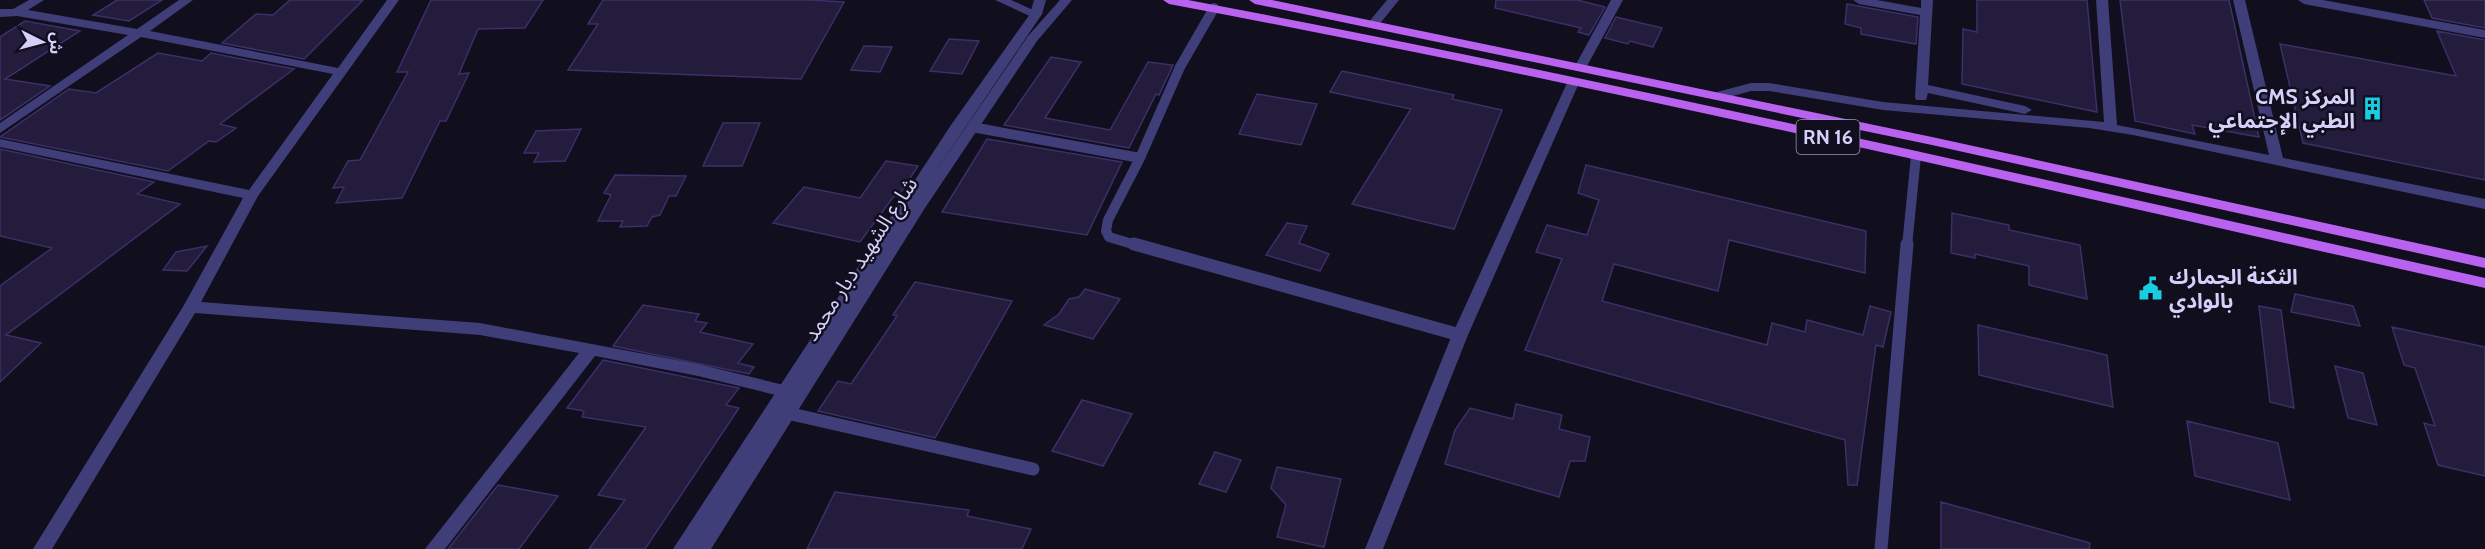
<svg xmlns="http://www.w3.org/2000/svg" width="2485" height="549" font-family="Cabin,'Noto Sans Arabic',sans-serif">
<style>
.building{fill:#231c3d;stroke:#3b3067;stroke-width:1.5}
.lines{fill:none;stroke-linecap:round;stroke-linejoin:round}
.service-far1{stroke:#3f3e79;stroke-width:10}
.service{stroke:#3f3e79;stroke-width:13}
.minor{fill:#3f3e79;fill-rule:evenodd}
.tertiary{fill:#3f3e79;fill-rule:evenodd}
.primary{fill:#b962f0;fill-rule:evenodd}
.labels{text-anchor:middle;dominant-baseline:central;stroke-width:5;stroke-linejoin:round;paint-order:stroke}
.shield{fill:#110e1e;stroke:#9a96b8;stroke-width:1.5}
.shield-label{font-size:20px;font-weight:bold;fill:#d4d0fa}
.poi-label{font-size:21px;font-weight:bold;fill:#d4d0fa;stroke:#110e1e;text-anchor:end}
.street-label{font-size:21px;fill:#d4d0fa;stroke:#110e1e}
</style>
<rect width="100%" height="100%" fill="#110e1e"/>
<path class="building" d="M 117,0 L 162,0 L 129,21 L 93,15 Z
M 290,0 L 363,0 L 304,59 L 222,43 L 256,14 L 273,15 Z
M 431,0 L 543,0 L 525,28 L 478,29 L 459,74 L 469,73 L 446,121 L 440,121 L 402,198 L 336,203 L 344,187 L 333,188 L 348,161 L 360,160 L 408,72 L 397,72 Z
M 603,0 L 810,0 L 844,2 L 801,79 L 568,70 L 598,24 L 588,24 Z
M 1496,0 L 1577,0 L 1605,7 L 1589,35 L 1578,32 L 1581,28 L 1495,8 Z
M 1977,0 L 2087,0 L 2097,112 L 1962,84 L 1963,29 L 1977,32 Z
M 2120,0 L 2229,0 L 2259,137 L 2192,125 L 2195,134 L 2135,121 Z
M 2424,0 L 2485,0 L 2485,28 L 2432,18 Z
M 1847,4 L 1918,17 L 1916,44 L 1861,34 L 1861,28 L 1845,24 Z
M 1616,17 L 1662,28 L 1653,47 L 1630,41 L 1628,44 L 1605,38 Z
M 25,21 L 80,31 L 5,79 L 50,86 L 0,120 L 0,37 Z
M 2437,31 L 2485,40 L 2485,180 L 2303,143 L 2280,44 L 2456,76 Z
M 949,39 L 979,41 L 962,74 L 930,71 Z
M 864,46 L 892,47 L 880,72 L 851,70 Z
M 158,53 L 202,61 L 211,53 L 294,69 L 220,124 L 236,128 L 216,142 L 209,141 L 168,171 L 0,137 L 69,89 L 96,93 Z
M 1051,57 L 1081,62 L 1045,118 L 1110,130 L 1148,62 L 1173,65 L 1159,95 L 1156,94 L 1129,148 L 1004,125 Z
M 1342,71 L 1454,95 L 1452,99 L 1502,110 L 1454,229 L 1352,204 L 1411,109 L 1330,92 Z
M 1257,94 L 1317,104 L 1301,145 L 1239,134 Z
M 723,123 L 760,123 L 742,166 L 703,166 Z
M 581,129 L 565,161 L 534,162 L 539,153 L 524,153 L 536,131 Z
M 987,139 L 1122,162 L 1087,235 L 942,212 Z
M 0,149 L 154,182 L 137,194 L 180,204 L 6,335 L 41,343 L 0,382 L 0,286 L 52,248 L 0,236 Z
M 886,161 L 918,166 L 898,197 L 894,196 L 860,242 L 773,223 L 804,187 L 860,198 Z
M 1586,165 L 1866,231 L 1865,273 L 1729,240 L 1718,291 L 1614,264 L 1602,301 L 1767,345 L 1772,323 L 1805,332 L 1807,320 L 1863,335 L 1870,306 L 1891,312 L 1883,347 L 1876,345 L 1857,485 L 1848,485 L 1845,440 L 1525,350 L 1562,259 L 1536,252 L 1547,225 L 1587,235 L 1599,200 L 1578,193 Z
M 615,175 L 686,176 L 676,196 L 669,196 L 660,215 L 652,217 L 647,226 L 620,227 L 623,221 L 598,221 L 611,195 L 604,193 Z
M 1952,213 L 2009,225 L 2009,230 L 2080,245 L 2087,299 L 2029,285 L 2029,266 L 1975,254 L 1975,258 L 1951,253 Z
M 1287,223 L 1307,226 L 1299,243 L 1329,254 L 1320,271 L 1266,255 Z
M 207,246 L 187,271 L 163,270 L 176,252 Z
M 915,282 L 1012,301 L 935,438 L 818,411 L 838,381 L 851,384 L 897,316 L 893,315 Z
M 1085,289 L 1120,299 L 1093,339 L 1044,325 L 1059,314 L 1069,299 L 1079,297 Z
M 2295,294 L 2353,306 L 2360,326 L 2291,312 Z
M 643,305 L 699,314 L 695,321 L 707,323 L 700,332 L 753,344 L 738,363 L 754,367 L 749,374 L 613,346 Z
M 2259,306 L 2281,310 L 2294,408 L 2270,402 Z
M 1978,325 L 2107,355 L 2113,407 L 1979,375 Z
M 2392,327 L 2485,347 L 2485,476 L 2438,465 L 2424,423 L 2435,426 L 2415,368 L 2404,365 Z
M 603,360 L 739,388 L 726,405 L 739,408 L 645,549 L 589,549 L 625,500 L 598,495 L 646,427 L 582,417 L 584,411 L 567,408 Z
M 2335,366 L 2363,373 L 2377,425 L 2348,418 Z
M 1082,400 L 1132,414 L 1103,466 L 1052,451 Z
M 1516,404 L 1562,415 L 1559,429 L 1590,437 L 1585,461 L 1570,461 L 1559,497 L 1445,464 L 1455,430 L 1470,408 L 1513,419 Z
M 2187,421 L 2278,443 L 2290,500 L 2195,476 Z
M 1215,452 L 1241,460 L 1226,492 L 1199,484 Z
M 1277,467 L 1341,479 L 1324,547 L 1277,537 L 1286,505 L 1271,488 Z
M 498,485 L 558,496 L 519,549 L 448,549 Z
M 835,492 L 969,510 L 967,516 L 1031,529 L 1022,549 L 807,549 Z
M 1941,502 L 2090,543 L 2089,549 L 1941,549 Z"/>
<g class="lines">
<path class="service-far1" d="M 972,127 L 1140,158
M 1139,246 L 1109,237 L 1106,231 L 1108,220 L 1140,158 L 1180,67 L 1214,8
M 1907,246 L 1916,156"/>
<path class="service" d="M 1134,244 L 1460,335
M 787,413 L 1033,469
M 1881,549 L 1907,244"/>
<path class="minor" d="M 29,0 L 44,0 L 28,10 L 137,29 L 179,0 L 193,0 L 150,31 L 338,68 L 387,0 L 399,0 L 258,196 L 201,302 L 480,323 L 698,364 L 784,385 L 790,387 L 792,391 L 790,395 L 784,397 L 698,376 L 595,356 L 445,549 L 425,549 L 579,353 L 480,335 L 195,313 L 52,549 L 33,549 L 184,305 L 243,198 L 0,147 L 0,139 L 249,190 L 333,74 L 141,37 L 0,133 L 0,123 L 128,35 L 17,16 L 0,17 L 0,9 L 13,9 Z
M 995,0 L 1011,0 L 1042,14 L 1040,17 L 1032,17 Z
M 1387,0 L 1399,0 L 1378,26 L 1370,26 L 1368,23 Z
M 1611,0 L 1623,0 L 1587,66 L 1581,70 L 1577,69 L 1575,66 Z
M 1853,0 L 1877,0 L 1921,8 L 1921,0 L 1933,0 L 1928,85 L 2025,106 L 2032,110 L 2025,114 L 1928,93 L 1926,100 L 1916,100 L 1915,97 L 1920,15 L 1859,4 Z
M 2096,0 L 2108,0 L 2117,125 L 2269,155 L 2233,0 L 2245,0 L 2283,158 L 2485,199 L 2485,209 L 2133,135 L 2089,128 L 1883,110 L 1769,91 L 1751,91 L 1718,100 L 1712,96 L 1713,93 L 1751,83 L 1769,83 L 1883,102 L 2104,122 Z
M 2298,0 L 2323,0 L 2485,30 L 2485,38 L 2304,4 Z
M 1573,79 L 1579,83 L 1468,335 L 1383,549 L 1365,549 L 1452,335 L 1567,83 Z"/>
<path class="tertiary" d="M 1034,0 L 1046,0 L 1042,14 L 925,187 L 1028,36 L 1060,0 L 1072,0 L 1037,41 L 925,208 L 711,549 L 673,549 L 951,125 L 1030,14 Z"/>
<path class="primary" d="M 1163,0 L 1188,0 C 1622,82 2053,182 2485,278 L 2485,288 C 2047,190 1610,87 1169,4 Z
M 1249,0 L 1272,0 L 1932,137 L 2485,258 L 2485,268 L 1932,145 L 1255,4 Z"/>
</g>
<defs>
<symbol id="building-bare" viewBox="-9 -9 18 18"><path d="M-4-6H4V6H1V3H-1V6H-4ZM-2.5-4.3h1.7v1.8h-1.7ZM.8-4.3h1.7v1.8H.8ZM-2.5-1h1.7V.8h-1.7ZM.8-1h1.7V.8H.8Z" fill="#16cee0" stroke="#110e1e" stroke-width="2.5" paint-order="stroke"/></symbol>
<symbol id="civic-bare" viewBox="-9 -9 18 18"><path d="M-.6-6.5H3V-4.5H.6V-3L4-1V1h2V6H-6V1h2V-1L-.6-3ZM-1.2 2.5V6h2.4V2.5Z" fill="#16cee0" stroke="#110e1e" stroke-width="2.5" paint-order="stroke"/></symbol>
</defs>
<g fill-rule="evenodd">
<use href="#building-bare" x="2356" y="92" width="33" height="33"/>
<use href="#civic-bare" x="2134" y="272" width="33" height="33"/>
</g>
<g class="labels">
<rect class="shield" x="1796.5" y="120" width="63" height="34" rx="4.5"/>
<g class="shield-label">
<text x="1828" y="137">RN 16</text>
</g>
<g class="poi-label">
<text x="2355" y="96">CMS المركز<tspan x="2355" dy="24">الطبي الإجتماعي</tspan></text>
<text x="2169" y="276" text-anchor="start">الثكنة الجمارك<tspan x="2169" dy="24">بالوادي</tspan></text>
</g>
<g class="street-label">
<text transform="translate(860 259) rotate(-57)">شارع الشهيد دبار محمد</text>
</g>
</g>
<g transform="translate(42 42) rotate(96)" stroke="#110e1e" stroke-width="4.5" paint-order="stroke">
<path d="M0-4.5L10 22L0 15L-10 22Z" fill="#d4d0fa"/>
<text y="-9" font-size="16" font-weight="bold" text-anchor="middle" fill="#d4d0fa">ش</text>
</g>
</svg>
